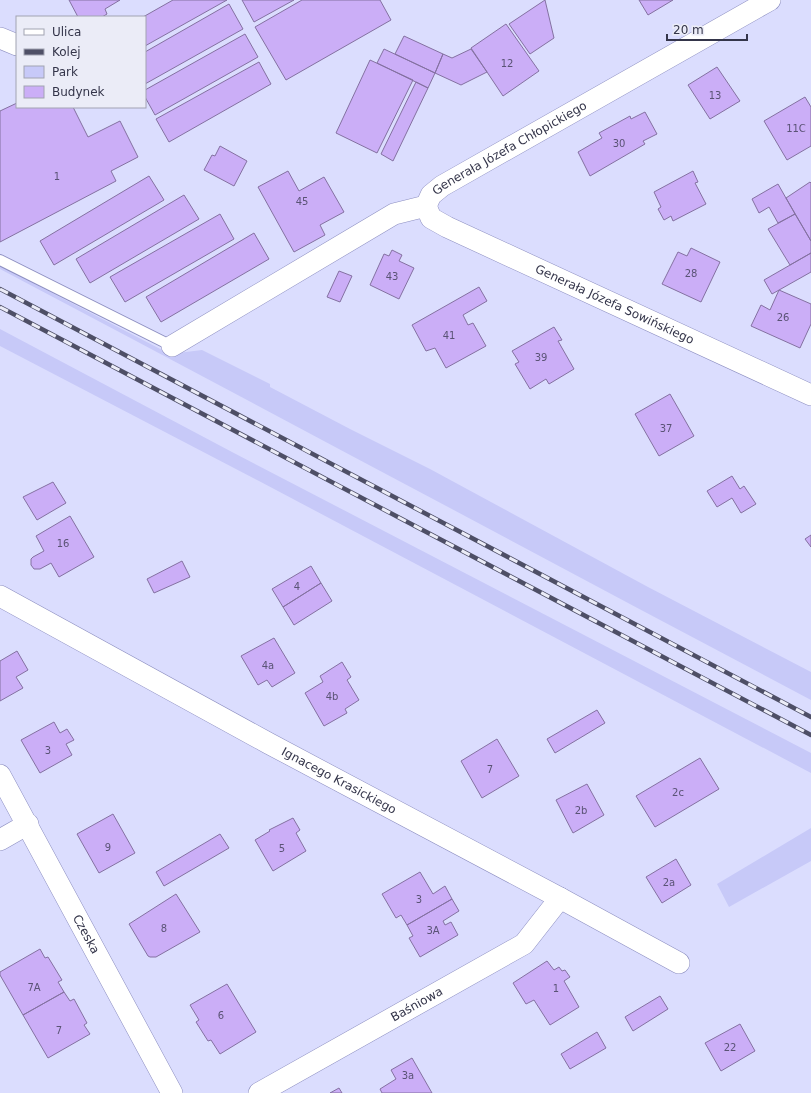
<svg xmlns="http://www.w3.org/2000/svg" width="811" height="1093" font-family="'DejaVu Sans',sans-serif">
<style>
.green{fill:#c7c9f8}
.building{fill:#cbaef7;stroke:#8471a1}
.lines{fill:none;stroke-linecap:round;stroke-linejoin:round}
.service-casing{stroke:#8d8fc1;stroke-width:12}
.minor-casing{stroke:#8d8fc1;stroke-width:22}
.service{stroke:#fff;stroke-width:10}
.minor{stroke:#fff;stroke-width:21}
.rail-casing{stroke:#4e4f66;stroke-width:4.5}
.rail{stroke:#ebecf7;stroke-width:3;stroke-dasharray:9;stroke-linecap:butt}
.labels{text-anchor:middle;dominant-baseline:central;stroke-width:3.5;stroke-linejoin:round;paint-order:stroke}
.number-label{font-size:10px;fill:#5a5375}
.street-label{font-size:12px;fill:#34354a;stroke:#ebecf7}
</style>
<rect width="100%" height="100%" fill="#dbddfe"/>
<path class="green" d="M 0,266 L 170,354 L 202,350 L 270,384 L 270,387 L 350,429 L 430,469 L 648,587 L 811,672 L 811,700 C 541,557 271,412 0,269 Z
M 0,329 L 232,452 L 811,753 L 811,773 L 259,481 L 0,346 Z
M 811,828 L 811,861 L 729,907 L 717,884 Z"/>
<path class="building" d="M 69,0 L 120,0 L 105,9 L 107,14 L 102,17 L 78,17 Z
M 173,0 L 227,0 L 145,46 L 145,17 L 143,17 Z
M 242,0 L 294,0 L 254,22 Z
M 302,0 L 380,0 L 391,20 L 286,80 L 255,27 Z
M 545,0 L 554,38 L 530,54 L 509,24 Z
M 639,0 L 673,0 L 648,15 Z
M 229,4 L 243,29 L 145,84 L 145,52 Z
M 506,24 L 539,71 L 503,96 L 471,48 Z
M 245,34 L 258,57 L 155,115 L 145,97 L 145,90 Z
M 404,36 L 443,54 L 435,73 L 395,54 Z
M 384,49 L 435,73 L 428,88 L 377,63 Z
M 471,49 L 487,72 L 461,85 L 435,73 L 443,54 L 452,58 Z
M 370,60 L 413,80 L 377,153 L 336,133 Z
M 259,62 L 271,84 L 169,142 L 156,119 Z
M 717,67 L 740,101 L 710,119 L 688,85 Z
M 416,82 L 428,88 L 393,161 L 381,154 Z
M 805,97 L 811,107 L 811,146 L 787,160 L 764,121 Z
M 17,103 L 17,107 L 73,107 L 88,137 L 120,121 L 138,157 L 111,171 L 116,181 L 0,242 L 0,111 Z
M 645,112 L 657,134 L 643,141 L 645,144 L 590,176 L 578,152 L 602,138 L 599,133 L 630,116 L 631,119 Z
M 220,146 L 247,161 L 234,186 L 204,170 L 212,155 L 215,156 Z
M 288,171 L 299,191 L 324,177 L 344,212 L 320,225 L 325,235 L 294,252 L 258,187 Z
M 693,171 L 698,182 L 695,183 L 706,204 L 673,221 L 671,216 L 664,220 L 658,209 L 661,207 L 654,192 Z
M 149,176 L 164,200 L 54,265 L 40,241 Z
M 810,182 L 811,183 L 811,241 L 786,198 Z
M 778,184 L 795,214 L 778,223 L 769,207 L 759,213 L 752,199 Z
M 184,195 L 199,219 L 90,283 L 76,259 Z
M 220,214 L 234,239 L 125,302 L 110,277 Z
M 795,214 L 811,241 L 811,253 L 790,265 L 768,229 Z
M 254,233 L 269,259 L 161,322 L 146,297 Z
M 691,248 L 720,262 L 701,302 L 662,284 L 678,252 L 687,256 Z
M 392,250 L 402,255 L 399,261 L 414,268 L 399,299 L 370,285 L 384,254 L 389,256 Z
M 811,253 L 811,272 L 772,294 L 764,280 Z
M 339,271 L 352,276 L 340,302 L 327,297 Z
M 479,287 L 487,301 L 463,315 L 468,325 L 473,323 L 486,346 L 446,368 L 435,348 L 426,351 L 412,325 Z
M 779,290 L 811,304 L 811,324 L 800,348 L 751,326 L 761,305 L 770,310 Z
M 554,327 L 562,340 L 558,341 L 574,369 L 549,384 L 546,379 L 530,389 L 515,364 L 519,362 L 512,351 Z
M 670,394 L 694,436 L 659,456 L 635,414 Z
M 732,476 L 740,489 L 744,486 L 756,504 L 741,513 L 732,498 L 717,507 L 707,491 Z
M 53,482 L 66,503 L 37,520 L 23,497 Z
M 70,516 L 94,557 L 59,577 L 51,563 L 40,569 L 34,569 L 31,565 L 31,559 L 33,557 L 44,551 L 36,536 Z
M 811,535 L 811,547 L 805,539 Z
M 182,561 L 190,577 L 154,593 L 147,579 Z
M 311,566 L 321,583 L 283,607 L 272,589 Z
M 321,583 L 332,601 L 294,625 L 283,607 Z
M 274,638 L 295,673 L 272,687 L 267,680 L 258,685 L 241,656 Z
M 17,651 L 28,670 L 16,677 L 23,688 L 0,701 L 0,661 Z
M 342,662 L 351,677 L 347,680 L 359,700 L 345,709 L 347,713 L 324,726 L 305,693 L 323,682 L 320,676 Z
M 597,710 L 605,723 L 555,753 L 547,739 Z
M 54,722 L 60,733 L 67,729 L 74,740 L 66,744 L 72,755 L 40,773 L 21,740 Z
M 497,739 L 519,776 L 482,798 L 461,761 Z
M 700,758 L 719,789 L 655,827 L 636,796 Z
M 587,784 L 604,815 L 573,833 L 556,800 Z
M 113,814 L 135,853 L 99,873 L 77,834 Z
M 293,818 L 300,830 L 296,833 L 306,851 L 273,871 L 255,840 L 270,831 L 269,830 Z
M 220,834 L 229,848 L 164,886 L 156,872 Z
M 676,859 L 691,885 L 662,903 L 646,877 Z
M 420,872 L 433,894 L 445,886 L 452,899 L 407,925 L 401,915 L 396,918 L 382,894 Z
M 176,894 L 200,932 L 156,957 L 150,957 L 148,956 L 129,924 Z
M 452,899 L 459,911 L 443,921 L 445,925 L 451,922 L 458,935 L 420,957 L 409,938 L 413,936 L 407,925 Z
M 40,949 L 45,958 L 48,957 L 62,980 L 58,982 L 64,992 L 23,1015 L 0,975 L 0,972 Z
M 547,961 L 554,970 L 559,967 L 562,971 L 565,970 L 570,977 L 564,981 L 579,1007 L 550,1025 L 534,1000 L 526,1004 L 513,983 Z
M 227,984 L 256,1032 L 220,1054 L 211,1040 L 208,1041 L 196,1022 L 199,1020 L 190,1005 Z
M 64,992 L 70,1001 L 74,999 L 87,1023 L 84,1025 L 90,1034 L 48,1058 L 23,1015 Z
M 660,996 L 668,1009 L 633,1031 L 625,1017 Z
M 740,1024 L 755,1051 L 721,1071 L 705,1043 Z
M 597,1032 L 606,1048 L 570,1069 L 561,1054 Z
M 412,1058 L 432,1093 L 382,1093 L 380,1089 L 396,1079 L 391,1070 Z
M 339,1088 L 342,1093 L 330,1093 Z"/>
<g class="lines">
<defs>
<path id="service" d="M 0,260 L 172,346"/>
<g id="minor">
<path d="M 0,38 L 17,45"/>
<path id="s1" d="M 426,206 L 431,218 L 447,227 L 811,395"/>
<path id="s2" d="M 172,346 L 394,214 L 426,206 L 431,195 L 442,186 L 770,0"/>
<path id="s3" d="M 0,596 L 268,743 L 560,898 L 679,963"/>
<path id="s4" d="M 0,775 L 172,1093"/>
<path d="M 0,840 L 28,824"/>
<path id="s5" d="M 259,1093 L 524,944 L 560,898"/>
</g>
</defs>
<use href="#service" class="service-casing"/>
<use href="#minor" class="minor-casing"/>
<use href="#service" class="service"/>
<use href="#minor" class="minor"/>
<defs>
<path id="rail" d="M 0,289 L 811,717
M 0,307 L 811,735"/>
</defs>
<use href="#rail" class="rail-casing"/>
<use href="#rail" class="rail"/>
</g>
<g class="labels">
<g class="number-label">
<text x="507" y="63">12</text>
<text x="715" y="95">13</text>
<text x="796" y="128">11C</text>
<text x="619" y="143">30</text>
<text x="57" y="176">1</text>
<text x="302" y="201">45</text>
<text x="691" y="273">28</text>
<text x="392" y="276">43</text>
<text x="783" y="317">26</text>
<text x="449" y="335">41</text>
<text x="541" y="357">39</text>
<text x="666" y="428">37</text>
<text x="63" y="543">16</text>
<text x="297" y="586">4</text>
<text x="268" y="665">4a</text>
<text x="332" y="696">4b</text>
<text x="48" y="750">3</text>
<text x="490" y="769">7</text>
<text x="678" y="792">2c</text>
<text x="581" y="810">2b</text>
<text x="108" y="847">9</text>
<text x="282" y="848">5</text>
<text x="669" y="882">2a</text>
<text x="419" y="899">3</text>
<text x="164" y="928">8</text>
<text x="433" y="930">3A</text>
<text x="34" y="987">7A</text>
<text x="556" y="988">1</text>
<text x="221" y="1015">6</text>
<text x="59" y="1030">7</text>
<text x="730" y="1047">22</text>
<text x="408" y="1075">3a</text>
</g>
<g class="street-label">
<text stroke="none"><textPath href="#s2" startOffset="395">Generała Józefa Chłopickiego</textPath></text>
<text stroke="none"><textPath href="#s1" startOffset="216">Generała Józefa Sowińskiego</textPath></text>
<text stroke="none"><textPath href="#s3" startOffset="386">Ignacego Krasickiego</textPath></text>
<text stroke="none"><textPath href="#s4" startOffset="181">Czeska</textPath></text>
<text stroke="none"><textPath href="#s5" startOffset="181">Baśniowa</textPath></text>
</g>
</g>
<rect x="16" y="16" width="130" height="92" fill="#ebecf7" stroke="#a2a3b2"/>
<rect x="24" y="29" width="20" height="6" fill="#ffffff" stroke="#a2a3b2"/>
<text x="52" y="36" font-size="12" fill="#34354a">Ulica</text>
<rect x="24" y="49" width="20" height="6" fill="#4e4f66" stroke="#a2a3b2"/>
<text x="52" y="56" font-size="12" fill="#34354a">Kolej</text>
<rect x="24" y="66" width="20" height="12" fill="#c7c9f8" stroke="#a2a3b2"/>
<text x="52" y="76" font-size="12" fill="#34354a">Park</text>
<rect x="24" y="86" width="20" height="12" fill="#cbaef7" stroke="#a2a3b2"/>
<text x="52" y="96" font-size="12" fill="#34354a">Budynek</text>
<path d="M667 34v6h80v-6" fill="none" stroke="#34354a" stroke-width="2"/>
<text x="673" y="34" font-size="12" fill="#34354a" stroke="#ebecf7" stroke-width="3" paint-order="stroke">20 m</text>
</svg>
